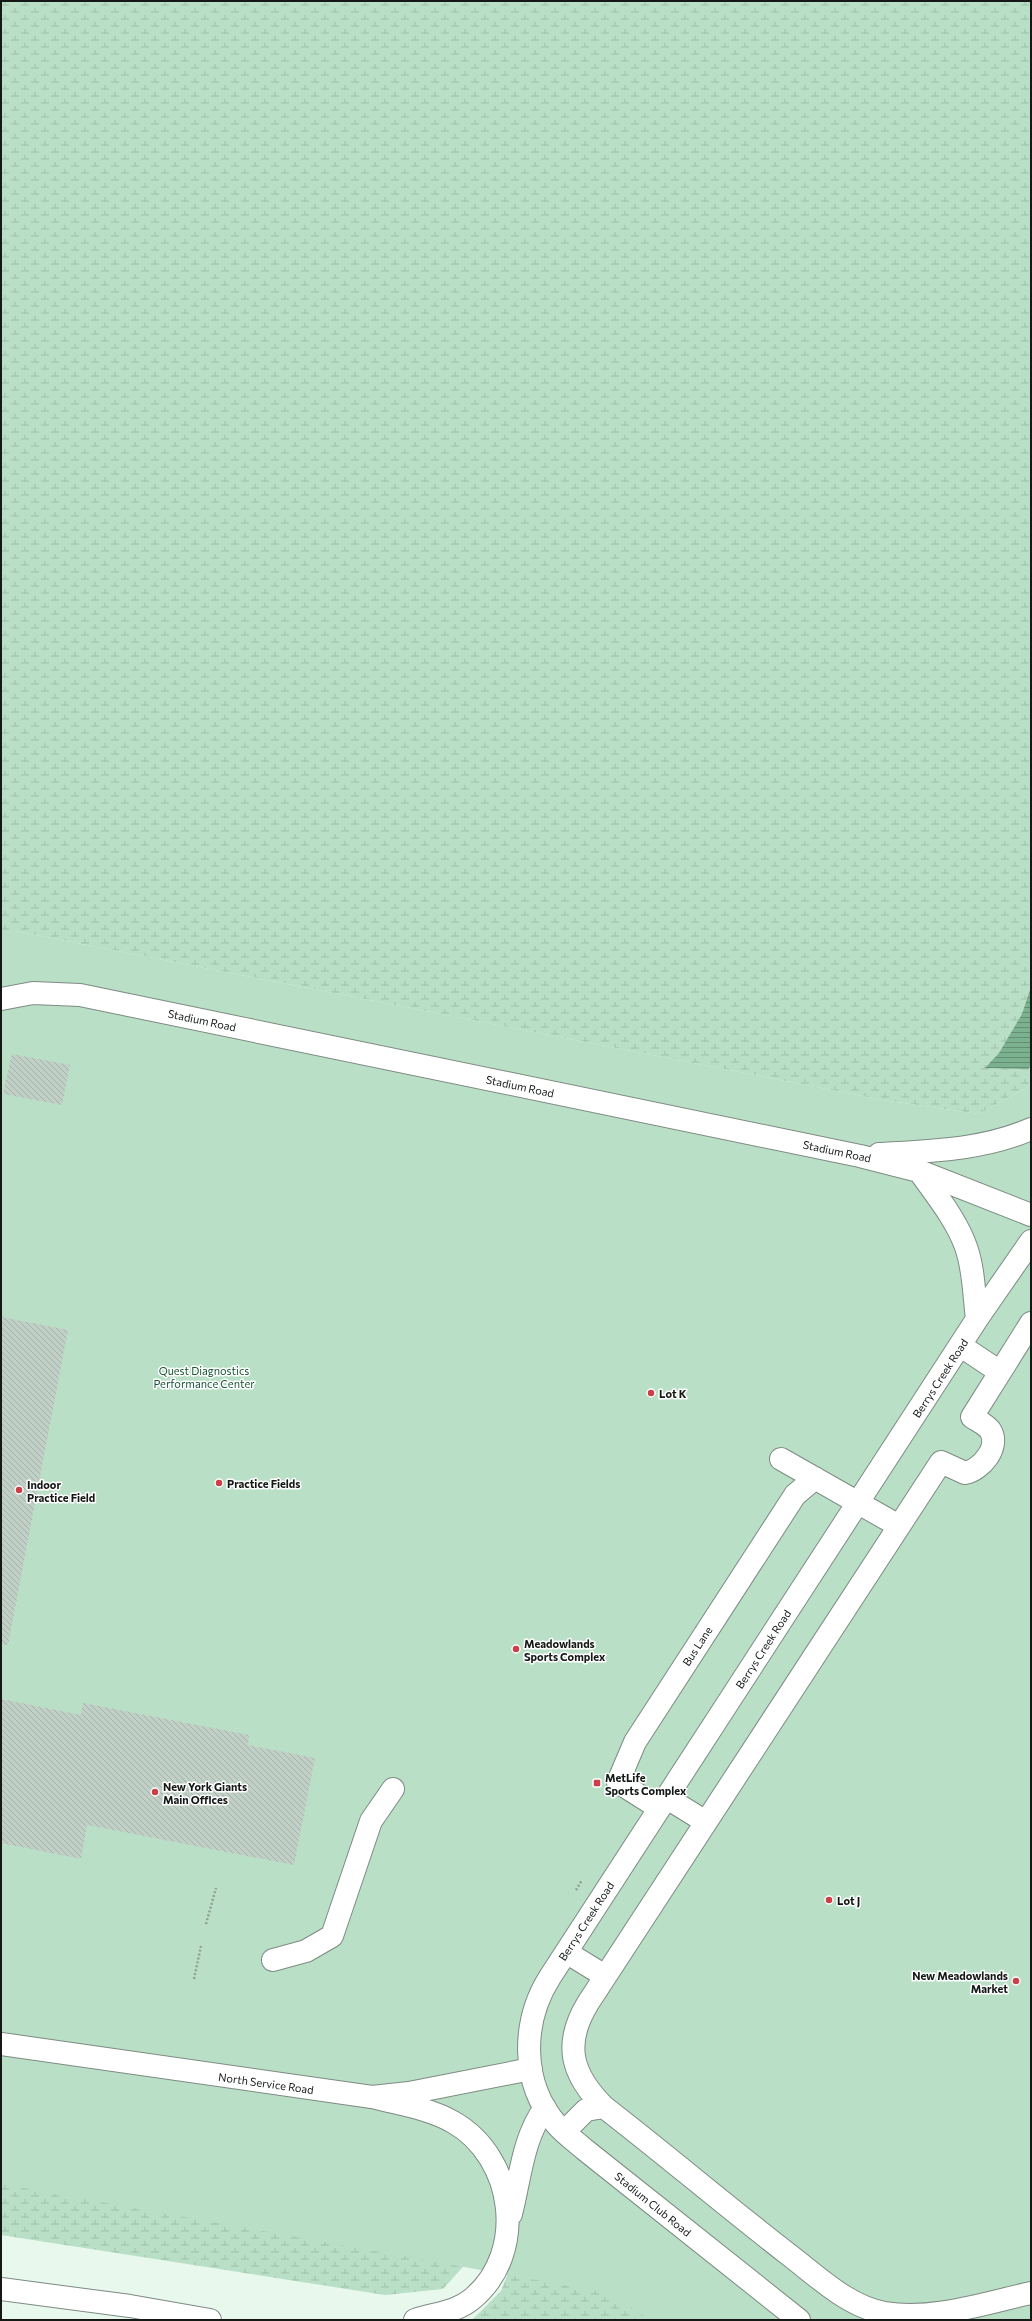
<svg xmlns="http://www.w3.org/2000/svg" width="1032" height="2321" font-family="Commissioner,sans-serif">
<style>
.wetland{fill:url(#wetland-marsh)}
.park{fill:#b9dfc6}
.water{fill:url(#water-rules)}
.building{fill:url(#building-back-hatch)}
.lines{fill:none;stroke-linecap:round;stroke-linejoin:round}
.minor-casing{stroke:#7d8b82;stroke-width:24}
.highway-casing{stroke:#7d8b82;stroke-width:24}
.path{stroke:#939e96;stroke-width:2.5;stroke-dasharray:2 2;stroke-linecap:butt}
.minor{stroke:#fff;stroke-width:22}
.highway{stroke:#fff;stroke-width:22}
.poi-dot{fill:#ce3e48;stroke:#fff;stroke-width:1.5}
.labels{text-anchor:middle;dominant-baseline:central;stroke-width:3;stroke-linejoin:round;paint-order:stroke}
.street-label{font-size:11px;fill:#141916;stroke:#fff}
.park-label{font-size:11px;fill:#165435;stroke:#fff}
.poi-label{font-size:11px;font-weight:bold;fill:#141916;stroke:#fff;text-anchor:start}
</style>
<defs>
<pattern id="wetland-marsh" width="20" height="14" patternUnits="userSpaceOnUse"><rect width="20" height="14" fill="#b9dfc6"/><path d="M1 5h8M5 5V1M11 12h8M15 12V8" fill="none" stroke="#9ebfa9"/></pattern>
<pattern id="water-rules" width="6" height="5" patternUnits="userSpaceOnUse"><rect width="6" height="5" fill="#7cb190"/><path d="M0 2.5h6" fill="none" stroke="#648f75"/></pattern>
<pattern id="building-back-hatch" width="6" height="6" patternUnits="userSpaceOnUse"><rect width="6" height="6" fill="#c1d0c6"/><path d="M-1 5l2 2M0 0l6 6M5-1l2 2" fill="none" stroke="#a5b2a9"/></pattern>
</defs>
<rect width="100%" height="100%" fill="#e8f8ed"/>
<path class="wetland" d="M 1,1 L 1031,1 L 1031,1085 L 979,1114 L 883,1100 L 15,931 L 1,931 Z
M 1,2061 L 470,2259 L 443,2289 L 385,2295 L 1,2235 Z
M 524,2232 L 759,2320 L 472,2320 L 501,2291 Z"/>
<path class="park" d="M 1,931 L 15,931 L 883,1100 L 979,1114 L 1031,1085 L 1031,2320 L 650,2320 L 609,2293 L 1,2184 Z"/>
<path class="water" d="M 1031,987 L 1031,1066 L 1028,1069 L 985,1068 L 999,1053 L 1022,1014 Z"/>
<path class="building" d="M 12,1054 L 70,1065 L 62,1105 L 3,1094 Z
M 1,1317 L 68,1330 L 8,1645 L 1,1644 Z
M 1,1699 L 81,1715 L 83,1703 L 249,1735 L 248,1745 L 315,1758 L 294,1865 L 87,1825 L 81,1859 L 1,1843 Z"/>
<g class="lines">
<defs>
<path id="minor" d="M 1,999 L 33,993 L 80,995 L 860,1156 L 919,1171 L 1031,1215
M 879,1154 C 931,1151 983,1150 1031,1129
M 919,1171 C 936,1195 956,1219 966,1247 C 974,1269 974,1296 977,1319
M 1031,1323 L 972,1417 C 978,1421 985,1424 990,1430 C 1001,1447 981,1470 965,1473 L 941,1462 L 588,2003 C 563,2044 571,2074 604,2107 C 666,2155 726,2206 788,2254 C 817,2276 848,2307 885,2313 C 932,2321 985,2303 1031,2293
M 961,1346 L 1000,1372
M 781,1459 L 899,1526
M 667,1798 L 706,1822
M 659,1808 L 618,1782 L 635,1742 L 795,1495 L 815,1478
M 566,1952 L 605,1976
M 273,1960 L 306,1951 L 332,1936 L 371,1821 L 393,1789
M 1,2044 L 372,2097 L 409,2093 L 531,2069
M 564,2132 L 586,2110 L 604,2107
M 799,2320 L 584,2149 C 575,2141 565,2134 557,2125 C 520,2083 522,2021 550,1977 L 977,1319 L 1031,1241"/>
<path id="highway" d="M 372,2097 C 398,2104 429,2108 453,2122 C 515,2157 528,2253 472,2299 C 455,2313 435,2313 415,2320
M 511,2214 C 520,2179 523,2137 545,2108
M 1,2289 L 130,2306 L 210,2320"/>
</defs>
<use href="#minor" class="minor-casing"/>
<use href="#highway" class="highway-casing"/>
<path class="path" d="M 576,1890 L 582,1880
M 206,1924 L 216,1888
M 194,1979 L 201,1946"/>
<use href="#minor" class="minor"/>
<use href="#highway" class="highway"/>
</g>
<g class="poi-dot">
<circle cx="651" cy="1393" r="4"/>
<circle cx="219" cy="1483" r="4"/>
<circle cx="19" cy="1490" r="4"/>
<circle cx="516" cy="1649" r="4"/>
<rect x="593" y="1779" width="8" height="8" rx="2"/>
<circle cx="155" cy="1792" r="4"/>
<circle cx="829" cy="1900" r="4"/>
<circle cx="1016" cy="1981" r="4"/>
</g>
<g class="labels">
<g class="street-label">
<text transform="translate(202 1020) rotate(12)">Stadium Road</text>
<text transform="translate(520 1086) rotate(12)">Stadium Road</text>
<text transform="translate(837 1151) rotate(12)">Stadium Road</text>
<text transform="translate(940 1378) rotate(-57)">Berrys Creek Road</text>
<text transform="translate(697 1646) rotate(-57)">Bus Lane</text>
<text transform="translate(763 1649) rotate(-57)">Berrys Creek Road</text>
<text transform="translate(586 1921) rotate(-57)">Berrys Creek Road</text>
<text transform="translate(266 2083) rotate(8)">North Service Road</text>
<text transform="translate(653 2204) rotate(39)">Stadium Club Road</text>
</g>
<g class="park-label">
<text x="204" y="1370">Quest Diagnostics<tspan x="204" dy="13">Performance Center</tspan></text>
</g>
<g class="poi-label">
<text x="659" y="1393">Lot K</text>
<text x="227" y="1483">Practice Fields</text>
<text x="27" y="1484">Indoor<tspan x="27" dy="13">Practice Field</tspan></text>
<text x="524" y="1643">Meadowlands<tspan x="524" dy="13">Sports Complex</tspan></text>
<text x="605" y="1777">MetLife<tspan x="605" dy="13">Sports Complex</tspan></text>
<text x="163" y="1786">New York Giants<tspan x="163" dy="13">Main Offices</tspan></text>
<text x="837" y="1900">Lot J</text>
<text x="1008" y="1975" text-anchor="end">New Meadowlands<tspan x="1008" dy="13">Market</tspan></text>
</g>
</g>
<rect width="1032" height="2321" fill="none" stroke="#141916" stroke-width="4"/>
</svg>
